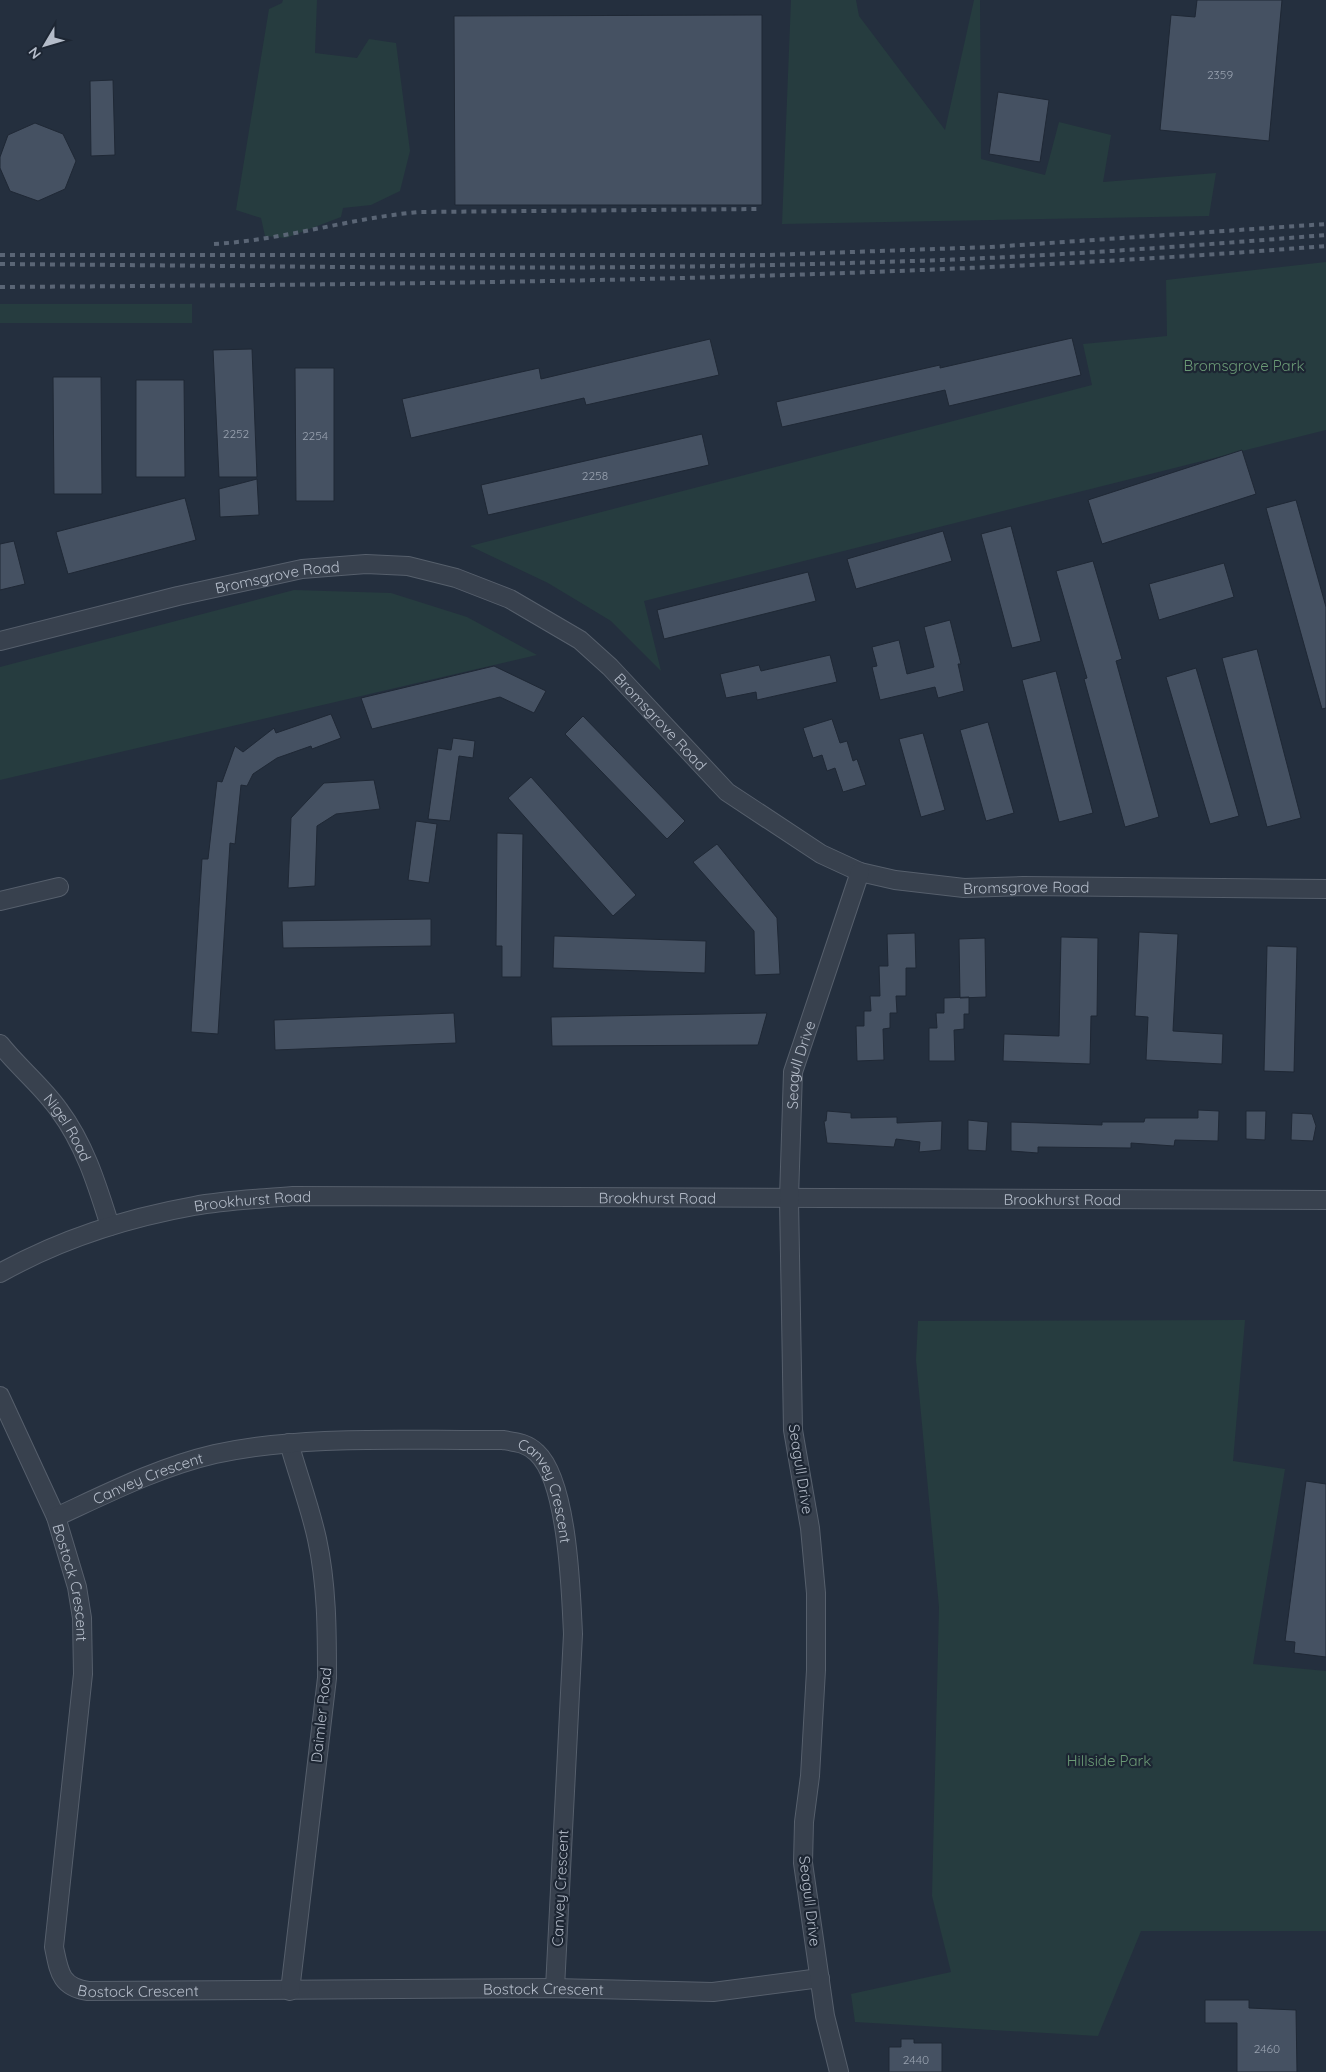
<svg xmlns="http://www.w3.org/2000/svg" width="1326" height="2072" font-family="Quicksand,sans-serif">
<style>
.green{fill:#263c3f}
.building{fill:#455162;stroke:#1f2835}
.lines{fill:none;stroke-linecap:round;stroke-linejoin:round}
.minor-casing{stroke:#565f6c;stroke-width:20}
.minor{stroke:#38414e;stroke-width:18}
.rail{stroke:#5a6575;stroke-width:4;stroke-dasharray:5 5;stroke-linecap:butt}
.labels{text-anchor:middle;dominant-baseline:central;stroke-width:4.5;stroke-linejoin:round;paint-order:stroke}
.number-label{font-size:12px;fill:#98a1af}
.park-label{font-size:15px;fill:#6b9a76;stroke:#1d2633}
.street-label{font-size:15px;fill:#b4bcc9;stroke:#1d2633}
</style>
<rect width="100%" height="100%" fill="#242f3e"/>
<path class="green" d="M 283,0 L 317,0 L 315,53 L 357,58 L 369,39 L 396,43 L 410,151 L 400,191 L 371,205 L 343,208 L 341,217 L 286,238 L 265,236 L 261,218 L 236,210 L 269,9 L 282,3 Z
M 791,0 L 856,0 L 859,16 L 945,130 L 974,0 L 980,0 L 981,159 L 1045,175 L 1059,122 L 1111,135 L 1103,182 L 1216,173 L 1209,216 L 782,224 Z
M 1326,262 L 1326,430 L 644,601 L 661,671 L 611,621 L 548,583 L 470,546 L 1092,385 L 1083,344 L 1167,336 L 1166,280 Z
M 0,304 L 192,304 L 192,323 L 0,323 Z
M 294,590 L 391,593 L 467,617 L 537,655 L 0,780 L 0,667 Z
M 1245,1320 L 1233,1461 L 1285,1469 L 1253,1664 L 1326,1671 L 1326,1931 L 1141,1931 L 1098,2036 L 855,2022 L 851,1994 L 951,1972 L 932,1896 L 939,1607 L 916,1360 L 918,1321 Z"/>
<path class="building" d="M 1197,0 L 1282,0 L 1269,141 L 1160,130 L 1171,15 L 1195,17 Z
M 762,15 L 762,205 L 455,205 L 454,16 Z
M 113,80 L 115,155 L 91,156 L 90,81 Z
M 998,92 L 1049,100 L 1040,162 L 989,154 Z
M 35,123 L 63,134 L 76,161 L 65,189 L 38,201 L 10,191 L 0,168 L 0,157 L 8,135 Z
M 1072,338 L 1081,375 L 949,406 L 945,390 L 782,427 L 776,402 L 940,365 L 940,368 Z
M 710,339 L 719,375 L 586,405 L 584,398 L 411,438 L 402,399 L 539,368 L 541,379 Z
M 252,349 L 257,477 L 219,477 L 213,350 Z
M 295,368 L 334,368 L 334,501 L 296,501 Z
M 53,377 L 101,377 L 102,494 L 54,494 Z
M 136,380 L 184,380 L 185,477 L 136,477 Z
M 702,434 L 709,465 L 488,515 L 481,485 Z
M 1242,450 L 1256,494 L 1102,544 L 1088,500 Z
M 257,479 L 259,515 L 220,517 L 219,489 Z
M 185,498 L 196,540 L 68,574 L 56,532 Z
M 1296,500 L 1326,607 L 1326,708 L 1322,709 L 1266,508 Z
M 1011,526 L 1041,641 L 1012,648 L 981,534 Z
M 943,531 L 952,561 L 856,589 L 847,559 Z
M 14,541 L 25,584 L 0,590 L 0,544 Z
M 1093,561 L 1122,659 L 1116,661 L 1159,817 L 1125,827 L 1084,679 L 1087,678 L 1056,571 Z
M 1224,563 L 1234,597 L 1159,620 L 1149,584 Z
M 808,572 L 816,601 L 664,639 L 657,610 Z
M 950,620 L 961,664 L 958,664 L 964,691 L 938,698 L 935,687 L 880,700 L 872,667 L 877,666 L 872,647 L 899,640 L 907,674 L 934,667 L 924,627 Z
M 1257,649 L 1301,818 L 1267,827 L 1222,658 Z
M 830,655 L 837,682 L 757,700 L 756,692 L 726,698 L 720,674 L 759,665 L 761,671 Z
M 494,666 L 546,691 L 534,713 L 500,697 L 372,729 L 361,698 Z
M 1196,668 L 1239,816 L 1210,824 L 1166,677 Z
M 1056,671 L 1093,813 L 1059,822 L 1022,680 Z
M 331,714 L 341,738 L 312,749 L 311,746 L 277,758 L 253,774 L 247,786 L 241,785 L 235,844 L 230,843 L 218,1034 L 191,1032 L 202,859 L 208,859 L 217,781 L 222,782 L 235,746 L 243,752 L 274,728 L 276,733 Z
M 583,716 L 685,821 L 667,839 L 565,734 Z
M 832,719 L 840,743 L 847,741 L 853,761 L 857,759 L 866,785 L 843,792 L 835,768 L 827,771 L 822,755 L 813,758 L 803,728 Z
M 988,722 L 1014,813 L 986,821 L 960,730 Z
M 923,733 L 945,810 L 921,817 L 899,739 Z
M 453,738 L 475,741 L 473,758 L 459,756 L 450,821 L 428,819 L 438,748 L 451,750 Z
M 531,777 L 636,895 L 613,916 L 508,798 Z
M 374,780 L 380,809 L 336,814 L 317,826 L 315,886 L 288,888 L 291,818 L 324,783 Z
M 416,821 L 437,824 L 429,883 L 408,880 Z
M 497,833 L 523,834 L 521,977 L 502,977 L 502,946 L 496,946 Z
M 717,844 L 777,918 L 780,974 L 755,975 L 754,931 L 693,862 Z
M 431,919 L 431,946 L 283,948 L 282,921 Z
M 1139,932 L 1178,934 L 1173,1031 L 1223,1034 L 1222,1064 L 1146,1060 L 1148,1017 L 1135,1016 Z
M 915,933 L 916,968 L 906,968 L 906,996 L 896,996 L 897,1013 L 890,1013 L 890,1028 L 883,1029 L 884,1060 L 857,1061 L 856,1026 L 864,1026 L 864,1011 L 871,1011 L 870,996 L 880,996 L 879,966 L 888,966 L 887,934 Z
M 554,936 L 706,941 L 705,973 L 553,968 Z
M 1061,937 L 1098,938 L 1097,1016 L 1091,1016 L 1090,1064 L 1003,1061 L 1004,1034 L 1059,1036 Z
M 985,938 L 986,997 L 960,998 L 959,939 Z
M 1267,946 L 1297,947 L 1294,1072 L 1264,1071 Z
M 969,997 L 969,1014 L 964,1014 L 964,1029 L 954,1030 L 955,1061 L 929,1061 L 929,1028 L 937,1028 L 936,1013 L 944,1013 L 944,998 Z
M 454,1013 L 456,1043 L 275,1050 L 274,1020 Z
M 767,1013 L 758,1045 L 552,1046 L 551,1017 Z
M 1198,1110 L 1219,1111 L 1218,1141 L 1175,1140 L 1174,1146 L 1131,1143 L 1131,1148 L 1038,1147 L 1038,1153 L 1011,1151 L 1011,1122 L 1102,1125 L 1102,1122 L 1144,1122 L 1145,1118 L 1198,1118 Z
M 827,1111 L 851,1113 L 851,1118 L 897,1117 L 897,1123 L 942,1121 L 941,1150 L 919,1152 L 920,1142 L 896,1139 L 894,1147 L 827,1143 L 824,1121 L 826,1121 Z
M 1246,1111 L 1266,1111 L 1265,1140 L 1246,1139 Z
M 1292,1113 L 1312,1114 L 1316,1126 L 1313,1141 L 1291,1140 Z
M 968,1120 L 988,1122 L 986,1151 L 968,1150 Z
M 1306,1481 L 1326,1484 L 1326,1657 L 1294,1653 L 1295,1642 L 1285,1641 Z
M 1205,2000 L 1249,2000 L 1249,2008 L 1296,2010 L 1297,2072 L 1237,2072 L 1237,2023 L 1205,2023 Z
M 901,2039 L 914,2039 L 914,2043 L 942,2043 L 942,2072 L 889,2072 L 889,2047 L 901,2047 Z"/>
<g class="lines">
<defs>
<g id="minor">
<path id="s1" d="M 0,641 L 178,596 L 302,569 L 366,564 L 408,566 L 456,578 L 510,599 L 580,640 L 610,667 L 727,792 L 821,854 L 860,872 L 895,880 L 964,888 L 1023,886 L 1326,889"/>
<path d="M 0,901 L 59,887"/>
<path id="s2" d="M 0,1044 C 18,1067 42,1086 59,1110 C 85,1145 97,1185 110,1226"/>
<path id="s3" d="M 0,1273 C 59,1240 127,1218 194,1206 C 226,1200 260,1199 293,1196 L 1326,1200"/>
<path id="s4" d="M 0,1396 L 56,1517 L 77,1587 L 82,1618 L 83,1674 L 54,1947 C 59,1971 60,1987 88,1991 L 555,1988 L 713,1992 L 820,1978"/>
<path d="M 289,1443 C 298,1475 310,1507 317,1539 C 327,1585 327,1631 327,1678 L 290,1991"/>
<path id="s5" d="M 56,1517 C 108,1493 159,1467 215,1454 C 307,1434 409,1441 503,1440 C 516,1442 527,1443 537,1453 C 568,1482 571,1593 573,1634 L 555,1988"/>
<path id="s6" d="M 839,2072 L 825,2016 L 803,1863 L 804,1822 L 810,1776 L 816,1670 L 816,1593 L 810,1528 L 793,1430 L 789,1198 L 793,1072 L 860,872"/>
</g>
</defs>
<use href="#minor" class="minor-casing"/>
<use href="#minor" class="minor"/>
<path class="rail" d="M 214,244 C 284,240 350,218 419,212 L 759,209
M 0,255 L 768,255 L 991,247 L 1326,224
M 0,264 C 293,266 587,272 880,262 C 1029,258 1178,247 1326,235
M 0,287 C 442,284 885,281 1326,246"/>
</g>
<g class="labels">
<g class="number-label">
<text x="1220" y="74">2359</text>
<text x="236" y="433">2252</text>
<text x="315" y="435">2254</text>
<text x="595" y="475">2258</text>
<text x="1267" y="2048">2460</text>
<text x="916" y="2059">2440</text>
</g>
<g class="park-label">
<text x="1244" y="365">Bromsgrove Park</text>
<text x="1109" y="1760">Hillside Park</text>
</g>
<g class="street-label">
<text stroke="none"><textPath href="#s1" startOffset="285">Bromsgrove Road</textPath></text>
<text stroke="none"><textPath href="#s1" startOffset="720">Bromsgrove Road</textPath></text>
<text stroke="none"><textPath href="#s1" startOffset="1140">Bromsgrove Road</textPath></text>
<text stroke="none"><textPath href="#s6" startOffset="1014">Seagull Drive</textPath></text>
<text stroke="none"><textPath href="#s2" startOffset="108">Nigel Road</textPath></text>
<text stroke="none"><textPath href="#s3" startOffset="670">Brookhurst Road</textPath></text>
<text stroke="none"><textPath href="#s3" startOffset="1075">Brookhurst Road</textPath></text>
<text stroke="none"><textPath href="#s3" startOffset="265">Brookhurst Road</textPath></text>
<text transform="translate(801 1469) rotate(81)">Seagull Drive</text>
<text stroke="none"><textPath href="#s5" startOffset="100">Canvey Crescent</textPath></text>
<text stroke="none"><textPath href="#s5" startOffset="535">Canvey Crescent</textPath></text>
<text stroke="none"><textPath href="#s4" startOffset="201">Bostock Crescent</textPath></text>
<text transform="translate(321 1715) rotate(-84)">Daimler Road</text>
<text transform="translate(560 1888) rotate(-87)">Canvey Crescent</text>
<text transform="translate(810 1901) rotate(83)">Seagull Drive</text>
<text stroke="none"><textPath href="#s4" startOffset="680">Bostock Crescent</textPath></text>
<text stroke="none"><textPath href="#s4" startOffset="1085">Bostock Crescent</textPath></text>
</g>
</g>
<g transform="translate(45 45) rotate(232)" stroke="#1d2633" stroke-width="4" paint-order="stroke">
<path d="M0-4L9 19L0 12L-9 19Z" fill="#b4bcc9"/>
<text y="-8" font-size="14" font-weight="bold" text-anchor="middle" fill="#b4bcc9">N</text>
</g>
</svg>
